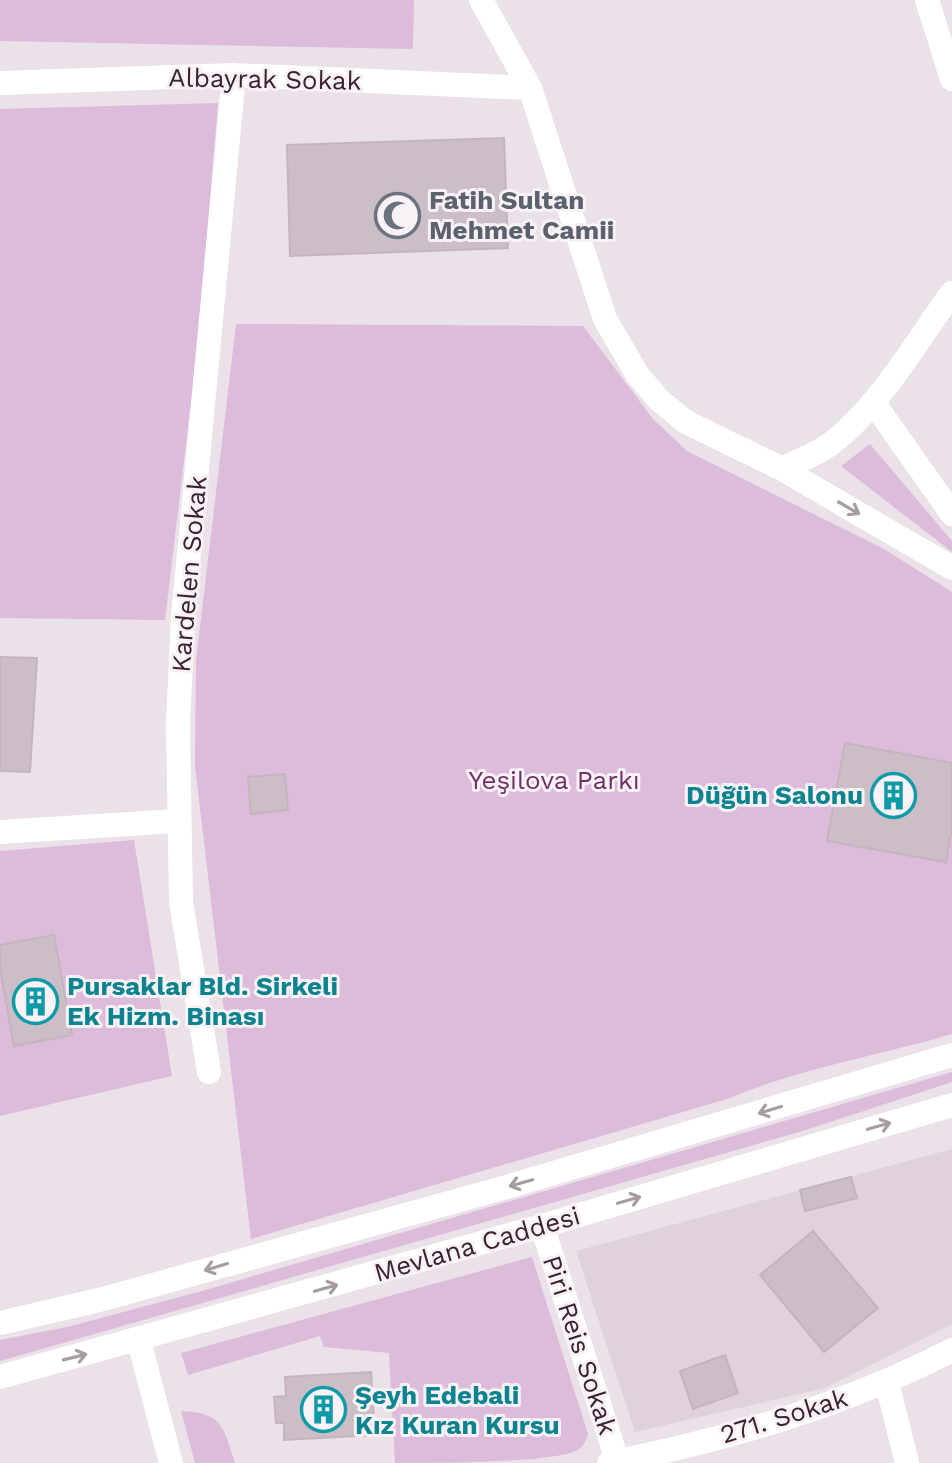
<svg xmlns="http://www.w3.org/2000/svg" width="952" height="1463" font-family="'Work Sans',sans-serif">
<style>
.built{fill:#dfd2da}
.green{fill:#dcbbdb}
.building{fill:#ccbec7;stroke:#c5b4bf;stroke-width:2}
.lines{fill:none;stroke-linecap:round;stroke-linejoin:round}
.minor{stroke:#fff;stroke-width:24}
.oneway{stroke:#a79ca1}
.labels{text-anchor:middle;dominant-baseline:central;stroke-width:6;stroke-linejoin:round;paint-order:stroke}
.street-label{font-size:26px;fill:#3b222f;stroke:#f8f2f6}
.worship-label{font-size:26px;font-weight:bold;fill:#5b616d;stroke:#f8f2f6;text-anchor:start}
.park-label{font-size:26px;fill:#712e67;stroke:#f8f2f6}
.culture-label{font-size:26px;font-weight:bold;fill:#0d838f;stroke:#f8f2f6;text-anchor:start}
</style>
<rect width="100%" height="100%" fill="#ebe1e8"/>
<path class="built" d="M 952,1149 L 952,1324 L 825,1388 L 635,1432 L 576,1251 Z"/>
<path class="green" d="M 0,0 L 414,0 L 413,49 L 0,41 Z
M 218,103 L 199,335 L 165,620 L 0,618 L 0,109 Z
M 236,324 L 583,326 L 653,419 L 687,451 L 884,549 L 952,592 L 952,1034 C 878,1056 797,1069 727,1099 L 251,1239 L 195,766 L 196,661 Z
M 870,444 L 952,541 L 952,552 L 841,466 Z
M 134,840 L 172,1076 L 0,1116 L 0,851 Z
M 952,1072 L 952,1082 L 806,1130 L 0,1361 L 0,1340 L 67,1327 L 202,1291 Z
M 532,1257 L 588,1434 C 586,1440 584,1446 578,1450 C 556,1463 429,1463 395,1463 L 389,1353 L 324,1347 L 320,1336 L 188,1375 L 181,1353 Z
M 181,1411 C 223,1413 223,1426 235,1463 L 195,1463 Z"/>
<path class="building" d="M 504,138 L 508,248 L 290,256 L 287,145 Z
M 0,657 L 37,658 L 30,772 L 0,771 Z
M 845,743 L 952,763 L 952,827 L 946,862 L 827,841 Z
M 285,774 L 288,810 L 251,814 L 248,777 Z
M 54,935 L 72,1035 L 14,1046 L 0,968 L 0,945 Z
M 851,1177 L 857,1198 L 805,1211 L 800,1190 Z
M 813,1231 L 878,1308 L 824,1352 L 760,1275 Z
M 725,1355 L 738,1393 L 693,1409 L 680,1371 Z
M 371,1372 L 375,1435 L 284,1440 L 284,1423 L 276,1423 L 274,1397 L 286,1396 L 285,1377 Z"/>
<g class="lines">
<path class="minor" d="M 481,0 L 530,88 L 605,319 L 637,374 L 659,400 L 686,422 L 782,469 L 952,568
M 927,0 L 952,79
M 0,83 L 234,75 L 530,88
M 873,402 L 952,514
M 782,469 C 798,461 817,454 832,443 C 881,405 915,343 952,293
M 0,832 L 177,821
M 209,1072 L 181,902 L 178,724 L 183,617 L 234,75
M 542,1226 L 618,1463
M 0,1323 L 103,1299 L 510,1186 L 952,1055
M 139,1341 L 171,1463
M 0,1377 L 542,1226 L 952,1105
M 887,1383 L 907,1463
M 609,1463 C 728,1439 844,1406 952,1350"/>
</g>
<defs><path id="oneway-shaft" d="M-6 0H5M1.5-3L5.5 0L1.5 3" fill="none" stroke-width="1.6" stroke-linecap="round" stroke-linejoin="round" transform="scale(2)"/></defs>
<g class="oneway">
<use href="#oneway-shaft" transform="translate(849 508) rotate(30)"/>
<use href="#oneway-shaft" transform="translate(770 1110) rotate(163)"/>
<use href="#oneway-shaft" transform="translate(879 1126) rotate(-16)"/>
<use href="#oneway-shaft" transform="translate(521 1183) rotate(164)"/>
<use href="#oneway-shaft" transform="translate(629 1200) rotate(-16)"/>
<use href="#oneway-shaft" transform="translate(216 1267) rotate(163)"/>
<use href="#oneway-shaft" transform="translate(326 1288) rotate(-16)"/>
<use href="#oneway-shaft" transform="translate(75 1357) rotate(-14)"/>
</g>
<defs>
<symbol id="mosque-ring" viewBox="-11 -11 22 22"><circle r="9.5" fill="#f8f2f6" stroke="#6b7280" stroke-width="1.5"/><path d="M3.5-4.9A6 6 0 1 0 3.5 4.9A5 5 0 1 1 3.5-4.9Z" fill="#6b7280"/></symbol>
<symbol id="building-ring" viewBox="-11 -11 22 22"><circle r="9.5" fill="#f8f2f6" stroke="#0f9aa8" stroke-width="1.5"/><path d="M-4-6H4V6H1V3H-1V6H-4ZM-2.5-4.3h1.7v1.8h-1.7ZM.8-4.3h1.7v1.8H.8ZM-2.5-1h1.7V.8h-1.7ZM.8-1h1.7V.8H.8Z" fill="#0f9aa8"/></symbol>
</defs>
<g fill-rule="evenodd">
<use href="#mosque-ring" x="372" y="190" width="51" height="51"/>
<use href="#building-ring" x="868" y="770" width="51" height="51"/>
<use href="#building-ring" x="10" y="976" width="51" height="51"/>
<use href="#building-ring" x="298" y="1384" width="51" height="51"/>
</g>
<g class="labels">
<g class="street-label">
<text transform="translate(265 79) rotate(1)">Albayrak Sokak</text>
<text transform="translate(189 574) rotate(-85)">Kardelen Sokak</text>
<text transform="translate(477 1244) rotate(-16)">Mevlana Caddesi</text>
<text transform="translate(580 1345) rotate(72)">Piri Reis Sokak</text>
<text transform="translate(784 1416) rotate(-17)">271. Sokak</text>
</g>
<g class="worship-label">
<text x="429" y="200">Fatih Sultan<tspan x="429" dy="30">Mehmet Camii</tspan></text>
</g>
<g class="park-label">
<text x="554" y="780">Yeşilova Parkı</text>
</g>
<g class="culture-label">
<text x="863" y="795" text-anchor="end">Düğün Salonu</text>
<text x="67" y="986">Pursaklar Bld. Sirkeli<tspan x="67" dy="30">Ek Hizm. Binası</tspan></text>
<text x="355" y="1395">Şeyh Edebali<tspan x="355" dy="30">Kız Kuran Kursu</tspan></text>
</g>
</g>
</svg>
